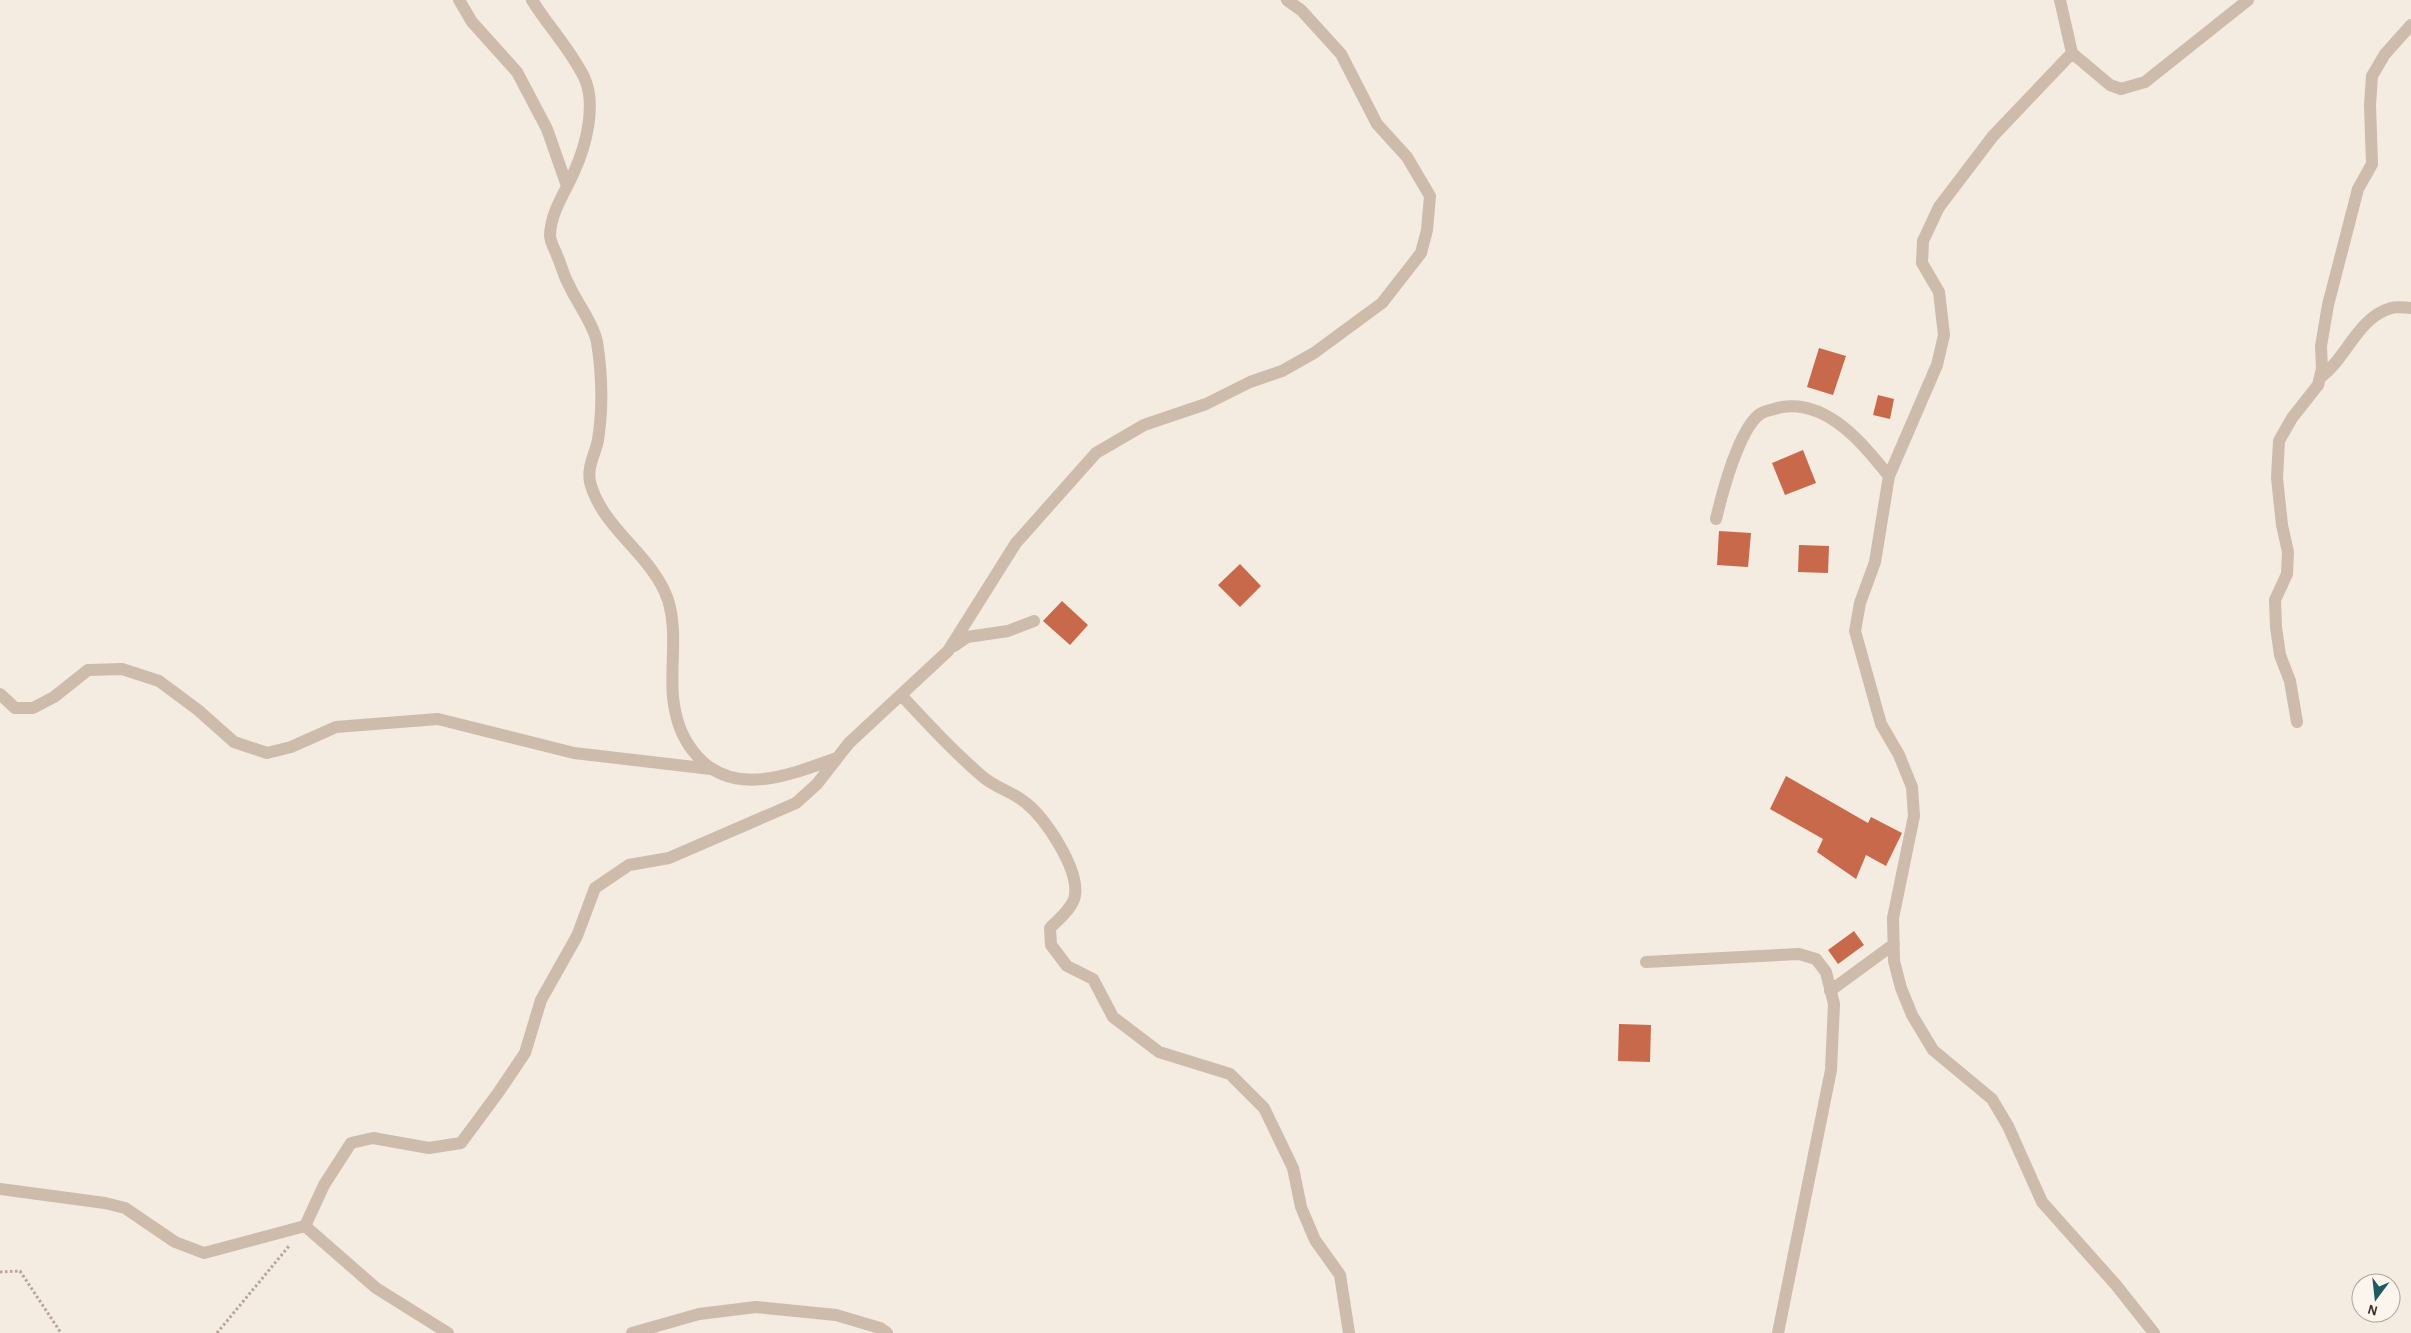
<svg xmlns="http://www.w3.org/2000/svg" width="2411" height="1333" font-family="'Alegreya Sans',sans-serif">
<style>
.building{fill:#c8694b}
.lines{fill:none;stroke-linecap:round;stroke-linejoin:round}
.path{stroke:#b9a596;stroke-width:3;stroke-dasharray:2.5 2.5;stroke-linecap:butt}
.minor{stroke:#cdbbac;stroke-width:12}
</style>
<rect width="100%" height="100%" fill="#f4ebe1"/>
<path class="building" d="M1819 348 1846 356 1833 395 1807 387Z
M1878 395 1894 399 1890 419 1873 415Z
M1803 450 1816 483 1785 495 1772 463Z
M1719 531 1751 533 1748 567 1717 565Z
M1799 545 1829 546 1828 573 1798 572Z
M1240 564 1261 586 1240 607 1218 585Z
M1062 601 1088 625 1070 645 1043 621Z
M1786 776 1868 823 1871 817 1902 833 1886 866 1866 855 1856 879 1817 852 1823 839 1770 809Z
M1854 931 1864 945 1838 964 1828 950Z
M1619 1024 1651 1025 1650 1062 1618 1061Z"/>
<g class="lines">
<path class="path" d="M0 1272 20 1271 61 1333
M217 1333 289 1246"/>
<path class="minor" d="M459 0 472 22 517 72 547 129 567 186
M532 0C548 26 570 49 584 77 597 104 586 146 574 172 565 193 551 211 550 235 550 243 556 251 558 258 562 267 564 277 569 285 577 303 593 323 597 342 602 374 603 408 598 440 595 455 587 466 590 482 602 529 653 555 668 600 678 633 670 664 673 697 675 717 681 736 693 751 730 800 789 775 837 758
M2060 0 2072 53
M2320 378C2347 358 2357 318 2391 308 2397 306 2405 308 2411 308
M1716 519C1722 494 1739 429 1760 414 1766 410 1775 409 1782 407 1828 400 1863 444 1889 476
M954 646 967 637 1008 631 1034 621
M0 694 15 708H33L54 697 88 670 122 669 159 681 198 710 234 742 267 753 291 747 336 727 438 719 574 753 711 769
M902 696C928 724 954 752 983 777 996 788 1013 792 1026 803 1046 819 1079 869 1075 895 1074 907 1058 920 1050 928L1051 945 1067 966 1093 979 1113 1017 1159 1052 1230 1074 1264 1108 1293 1168 1301 1207 1315 1240 1340 1275 1349 1333
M2297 722 2290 681 2280 655 2276 627 2275 600 2287 574 2288 552 2282 525 2277 478 2279 441 2292 418 2318 385 2322 369 2321 346 2328 305 2358 189 2372 164 2370 105 2372 76 2385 54 2411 25
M1646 962 1799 954 1816 959 1826 972 1834 1004 1831 1070 1778 1333
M1830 991 1894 944
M0 1189 105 1203 125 1208 175 1242 204 1253 305 1226
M305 1226 324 1185 351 1143 373 1138 429 1148 461 1143 498 1093 525 1053 541 1000 577 936 595 888 629 865 669 858 796 803 817 784 849 743 948 651 1016 543 1096 453 1144 425 1206 404 1250 382 1282 371 1314 353 1382 303 1421 253 1427 230 1430 196 1407 157 1377 124 1341 54 1301 10 1287 0
M305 1226 376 1288 448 1333
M632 1333 699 1314 756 1307 836 1315 880 1328 887 1333
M2154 1333 2116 1285 2042 1202 2008 1126 1992 1099 1933 1050 1912 1015 1901 988 1894 961 1893 918 1914 816 1912 787 1899 755 1881 724 1855 631 1860 603 1875 562 1889 476 1937 365 1944 335 1939 292 1922 263 1923 241 1939 207 1993 136 2072 53 2110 85 2121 89 2145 82 2248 0"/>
</g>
<g transform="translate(2376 1298) rotate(195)"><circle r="24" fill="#fbf5ee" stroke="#aea6a0"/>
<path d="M0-4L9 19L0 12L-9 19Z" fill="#1f5a5e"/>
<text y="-8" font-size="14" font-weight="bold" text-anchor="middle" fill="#3b302b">N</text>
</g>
</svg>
